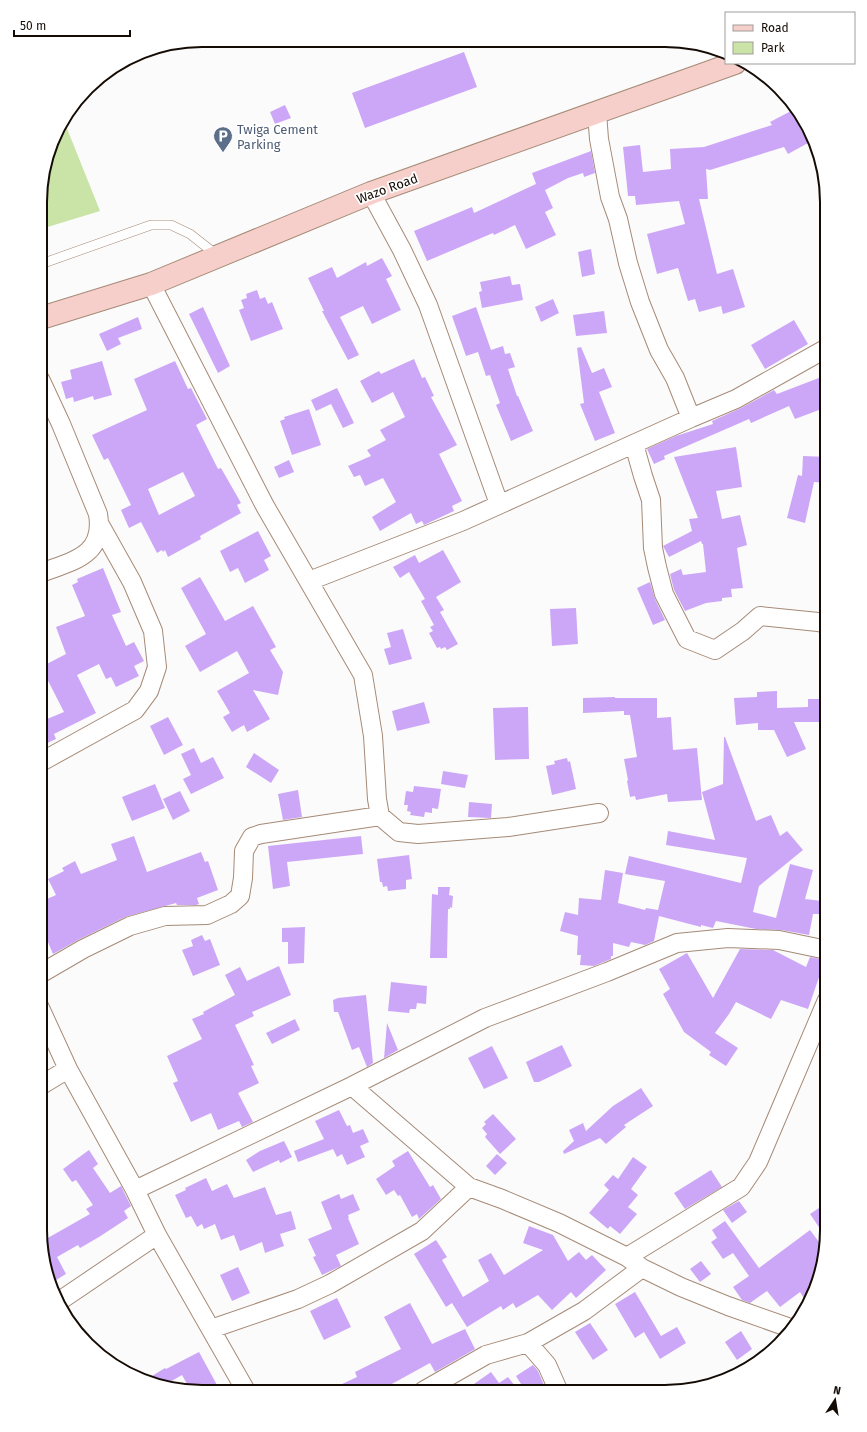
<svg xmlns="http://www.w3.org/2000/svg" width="867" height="1432" font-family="'Fira Sans',sans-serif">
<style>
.green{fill:#cae4a8}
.building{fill:#cda7f7;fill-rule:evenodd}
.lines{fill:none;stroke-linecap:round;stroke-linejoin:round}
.lane-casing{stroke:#a68a77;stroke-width:10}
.street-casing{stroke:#a68a77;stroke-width:20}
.secondary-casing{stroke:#a68a77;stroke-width:24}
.lane{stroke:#fff;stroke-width:9}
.street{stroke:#fff;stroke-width:18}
.secondary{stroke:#f6cfcb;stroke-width:22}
.labels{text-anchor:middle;stroke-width:3.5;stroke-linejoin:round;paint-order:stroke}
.service-label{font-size:13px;fill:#4e5e75;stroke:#fff;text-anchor:start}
.street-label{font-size:13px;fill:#150b05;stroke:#fff}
.rim{fill:none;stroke:#150b05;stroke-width:2}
</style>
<rect width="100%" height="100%" fill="#fbfbfb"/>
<path class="green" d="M64 121 100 211 41 229V181L57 130Z"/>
<path class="building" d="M464 52 477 87 365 128 352 93Z
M285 105 291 118 275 124 270 112Z
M791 111 808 143 788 154 784 147 710 170 706 169 708 199H699L717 274 733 269 745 307 723 314 721 306 699 312 695 299 688 301 678 268 657 274 647 234 685 224 679 201 636 205 635 196H628L623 147 640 145 643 172 671 169 670 149 704 147 772 125 770 122Z
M591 151 595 173 584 177 583 173 568 178 545 190 553 208 545 212 556 235 526 249 515 225 494 235 493 233 427 261 414 231 472 207 474 213 536 184 532 173Z
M591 249 595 274 582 277 578 252Z
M382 258 392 276 386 279 401 310 372 324 363 306 340 317 359 355 348 360 322 311H324L308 278 332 267 337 278 366 262 367 266Z
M510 276 512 285 520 284 523 300 482 308 479 292 482 291 480 282Z
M257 290 260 299 265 297 268 304 272 302 283 329 251 341 239 310 244 308 241 300 247 298 246 294Z
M553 299 559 313 541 322 535 307Z
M203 307 230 366 218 373 189 314Z
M476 307 491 350 503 346 505 354 510 353 515 367 508 369 517 396H518L533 431 511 441 496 405 500 403 490 375 486 376 478 352 466 356 452 316Z
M604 311 607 333 576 336 573 315Z
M138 317 142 329 118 338 121 344 107 351 99 334Z
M794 320 808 344 765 369 751 345Z
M581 347 592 373 604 368 612 387 599 392 615 433 595 441 580 404 584 403 577 348Z
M414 359 422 378 425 377 434 396 431 397 457 445 439 454 462 501 452 506 454 511 424 525 422 521 416 524 411 513 380 531 372 517 396 502 383 478 365 486 360 475 354 477 348 466 371 456 367 450 386 440 380 430 405 417 393 392 372 403 360 381 379 371 381 374Z
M102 361 112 395 94 400 93 396 74 402 73 397 66 399 61 382 72 379 70 370Z
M175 361 188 389 191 388 207 419 196 425 218 469 221 468 241 503 237 505 241 513 200 536 201 539 168 557 165 550 163 552 162 550 157 553 141 522 129 528 121 510 131 505 108 458 104 460 92 435 147 410 134 379ZM183 472 195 496 159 515 148 489Z
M824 376 827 384V407L795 419 789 406 751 423 749 419 664 456 665 459 654 464 647 449 676 436 713 424 712 421 741 408 774 390 777 394Z
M337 388 354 423 343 428 331 404 316 411 311 400Z
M309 409 321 445 292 455 280 421 285 419 284 417Z
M736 447 742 487 716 491 722 519 740 515 747 545 737 548 743 588 731 589 732 597 722 598V601L706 603 685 611 674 590 670 574 681 569 683 575 706 572 703 544H702L701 541 669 557 663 546 692 531 689 519 698 518 674 457Z
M803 456 827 457V483L814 482 805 523 787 518 798 475 802 476Z
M289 460 294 472 279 478 274 467Z
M258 531 271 556 264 560 269 570 245 583 238 568 230 572 220 551Z
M443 550 461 582 436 597 444 610 440 612 458 644 447 650 445 647 441 649 440 647 437 648 429 633 433 631 430 627 434 625 421 601 425 599 409 572 400 578 393 567 415 555 419 563Z
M103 568 121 612 112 615 126 646 134 642 144 661 134 666 139 676 116 687 111 677 106 679 99 664 77 675 96 713 54 734 56 739 41 746V705L47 719 64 712 41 667 66 654 56 627 85 616 72 585 78 582 77 579Z
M200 577 225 621 253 606 276 647 270 650 283 672 278 695 253 690 270 719 247 732 244 725 232 732 223 717 230 713 217 691 249 673 237 651 200 672 185 646 206 634 181 588Z
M650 582 655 599 665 620 653 625 637 588Z
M576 608 578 644 552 646 550 609Z
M403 629 412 659 389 665 384 649 391 647 387 633Z
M777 691V708L808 707V699H827V722H794L806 749 787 757 774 730H758V723L736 725 734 698 757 697V692Z
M615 697V698H657V718L671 717 673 750 697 748 702 800 668 802 667 794 636 800 635 796 630 797 627 781 628 780 624 759 637 757 630 715H624V711L583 713V698Z
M424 702 430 723 397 731 392 711Z
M528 707 529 759 495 760 493 708Z
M168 717 183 745 164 755 150 726Z
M724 737H725L756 821 771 815 780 836 787 831 803 850 759 886 753 912 776 918 790 864 813 870 805 899 822 901 821 914H813L809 935 781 930 756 929 716 921 713 928 701 925V927L659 916 654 941 645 945 631 942 629 947 613 943V956H611V959L594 966 580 965 581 955H577L578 936 560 931 565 912 578 915 579 898 601 900 605 870 623 873 618 903 645 910 646 908 658 910 665 881 625 874 629 856 741 883 747 858 666 845 668 831 715 840 702 792 723 784Z
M194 748 201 763 213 757 224 778 191 794 183 779 191 775 181 754Z
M254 753 279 770 271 783 246 767Z
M567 758 568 762 570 761 576 789 552 795 546 766 555 764 554 761Z
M443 771 468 775 465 788 441 784Z
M155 784 165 808 132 821 122 797Z
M414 786 441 789 438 809 432 808V813L425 812 424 817 410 815 411 812 407 811 408 805H404L406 791 413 792Z
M298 790 302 817 283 820 278 794Z
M180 791 190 811 173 820 163 799Z
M469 802 492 804 491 818 468 817Z
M134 836 147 872 201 852 205 862 208 861 218 890 197 898 199 904 196 905H177L176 903 125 917 78 940 53 954 45 935 40 937V902L56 895 48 879 64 871 62 868 75 861 81 874 117 860 111 844Z
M361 836 363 854 287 862 290 886 273 889 268 846Z
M409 855 412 879 406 880V889L388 891 387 886 383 887 382 882H380L377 859Z
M438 887H450L449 895 453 896 452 908 450 907V909H448L447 958H430L432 894 438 895Z
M305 927 304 963 288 964V942H282V928Z
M202 935 205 941 210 939 220 965 193 976 182 950 193 946 191 940Z
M740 949 773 950 806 967 810 957 825 960 808 1009 781 1000 771 1019 736 1002 729 1014 715 1033 738 1048 726 1066 709 1055 711 1052 684 1032 663 994 670 989 659 969 687 953 713 998Z
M279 966 291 995 252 1012 254 1016 235 1025 254 1065 251 1066 259 1083 238 1093 253 1122 242 1127 239 1121 218 1130 211 1113 191 1122 173 1083 178 1081 167 1056 202 1039 192 1019 204 1014 203 1012 235 995 225 975 240 967 247 981Z
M391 982 427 986 426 1004 417 1003 416 1009H410L409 1013 388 1011Z
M366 995 373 1063 367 1067 359 1047 352 1050 338 1012H334L333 1000 338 998Z
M295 1019 300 1030 272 1044 266 1033Z
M387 1023 398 1050 384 1058Z
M562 1045 572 1066 539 1082H534L526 1062Z
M492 1046 508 1078 484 1089 468 1058Z
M641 1088 653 1106 624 1125 626 1127 606 1144 600 1138 564 1154 563 1151 574 1141 569 1130 583 1123 586 1131 613 1106Z
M339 1110 347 1126 350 1125 353 1133 363 1129 369 1142 360 1146 365 1157 347 1165 342 1154 337 1157 333 1149 298 1162 294 1151 324 1139 315 1121Z
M493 1114 516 1139 500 1154 485 1137 487 1134 482 1128 486 1124 484 1122Z
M284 1141 292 1157 280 1163 279 1160 253 1172 246 1160 260 1151Z
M89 1150 98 1164 93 1168 110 1193 121 1186 131 1206 124 1211 128 1218 99 1237 80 1248 78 1245 57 1257 66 1274 51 1283 41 1234 43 1233 46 1239 90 1214 86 1209 93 1205 76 1180 72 1182 63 1169Z
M408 1151 430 1187 433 1185 441 1199 419 1219 417 1214 412 1217 400 1195 398 1196 394 1190 386 1195 376 1179 395 1166 392 1161Z
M497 1154 507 1163 495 1175 486 1166Z
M633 1157 647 1167 631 1189 638 1195 628 1207 637 1214 620 1234 610 1226 608 1229 589 1213 609 1190 604 1185 613 1175 618 1179Z
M711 1170 722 1187 685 1209 674 1193Z
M206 1178 212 1191 227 1184 234 1198 265 1187 276 1215 291 1211 296 1229 280 1234 284 1246 265 1253 262 1242 240 1251 234 1235 221 1240 215 1224 204 1229 202 1224 197 1227 191 1216 186 1218 175 1195 186 1190 185 1188Z
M339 1194 341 1199 353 1194 360 1210 348 1215 349 1218H348L359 1244 336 1255 341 1266 322 1275 313 1257 316 1256 308 1239 332 1229 321 1202Z
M739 1201 747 1212 732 1223 723 1210Z
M822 1206 827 1214V1239L810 1214Z
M725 1221 759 1268 810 1230 825 1250 818 1283 807 1303 800 1292 780 1307 767 1291 750 1303 742 1300 733 1287 749 1276 733 1253 723 1259 711 1242 717 1238 712 1230Z
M529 1226 553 1235 568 1261 579 1252 586 1260 592 1255 606 1270 576 1298 571 1292 552 1310 538 1295 516 1308 513 1303 503 1310 501 1306 467 1327 452 1303 446 1307 414 1254 436 1240 447 1257 442 1260 463 1297 489 1281 478 1260 491 1253 504 1275 543 1250 523 1243Z
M701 1261 711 1274 700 1282 690 1269Z
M238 1267 250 1293 232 1301 220 1275Z
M635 1292 661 1336 677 1327 686 1343 660 1359 644 1332 635 1338 615 1304Z
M337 1298 351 1327 324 1340 310 1311Z
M410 1303 432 1344 465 1329 475 1349 435 1372 430 1363 379 1391H327L357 1377 355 1372 401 1349 384 1317Z
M590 1323 608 1350 593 1360 575 1332Z
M741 1331 752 1349 737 1360 725 1342Z
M199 1352 217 1385 207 1391H191L182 1375 163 1386 144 1381 165 1368 166 1369Z
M533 1365 538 1371 547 1392H526L516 1376Z
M491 1372 499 1383 508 1377 515 1386 507 1392 464 1391Z"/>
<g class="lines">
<defs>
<path id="lane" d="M41 264 151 225H171L190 234 218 256"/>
<path id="street" d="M597 113 599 139 610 197 618 219 628 263 640 302 659 350 675 378 691 418
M371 193 402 250 428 305 499 504
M151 284 265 506 363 675 373 736 377 799 380 816 399 832 418 834 508 827 599 813
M634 444 643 476 651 500 653 548 657 567 664 594 687 639 715 650 743 631 760 616 818 622 827 624
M41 573C72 561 105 556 98 514L61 424 41 381
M309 581 463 521 691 418 736 399 827 348
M41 762 135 710 149 691 157 667 153 631 132 582 100 525
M40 974 83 949 130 926 165 916 207 915 231 904 240 896 243 878 244 851 252 837 261 834 380 816
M40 1008 68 1069 135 1190 157 1235 246 1391
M40 1086 68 1069
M352 1086 469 1187 502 1199 559 1223 627 1257 642 1268 681 1287 728 1306 793 1329
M135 1190 352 1086 485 1018 607 972 677 943 728 938 779 940 827 950
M627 1257 741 1187 758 1162 827 1000
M58 1302 157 1235
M211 1329 298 1299 330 1284 422 1231 469 1187
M528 1343 547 1365 559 1392
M423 1391 486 1355 528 1343 584 1311 642 1268"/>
<path id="secondary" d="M41 318 151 284 371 193 735 63"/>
</defs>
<use href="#lane" class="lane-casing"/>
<use href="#street" class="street-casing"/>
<use href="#secondary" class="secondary-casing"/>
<use href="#lane" class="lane"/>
<use href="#street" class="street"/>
<use href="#secondary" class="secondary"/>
</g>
<defs>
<symbol id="parking-pin" viewBox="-11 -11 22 30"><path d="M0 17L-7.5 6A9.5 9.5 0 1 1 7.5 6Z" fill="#5c6f8a" stroke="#fff"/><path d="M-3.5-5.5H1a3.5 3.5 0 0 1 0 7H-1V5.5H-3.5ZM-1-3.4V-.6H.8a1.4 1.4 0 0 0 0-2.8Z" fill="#fff"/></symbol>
</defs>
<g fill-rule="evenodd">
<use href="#parking-pin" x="212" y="125" width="22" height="30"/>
</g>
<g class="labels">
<g class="service-label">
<text x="237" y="134">Twiga Cement<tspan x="237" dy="15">Parking</tspan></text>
</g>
<g class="street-label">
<text transform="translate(387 188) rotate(-20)" y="5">Wazo Road</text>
</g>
</g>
<path d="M0 0H867V1432H0ZM202 47H665A155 155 0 0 1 820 202V1230A155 155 0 0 1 665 1385H202A155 155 0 0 1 47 1230V202A155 155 0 0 1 202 47Z" fill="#fff" fill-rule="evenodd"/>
<path class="rim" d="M202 47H665A155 155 0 0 1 820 202V1230A155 155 0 0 1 665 1385H202A155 155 0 0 1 47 1230V202A155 155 0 0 1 202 47Z"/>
<rect x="725" y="12" width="130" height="52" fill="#ffffff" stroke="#a19d9b"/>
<rect x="733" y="25" width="20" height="6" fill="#f6cfcb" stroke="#a19d9b"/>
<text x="761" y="32" font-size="12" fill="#150b05">Road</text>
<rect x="733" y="42" width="20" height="12" fill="#cae4a8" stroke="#a19d9b"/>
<text x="761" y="52" font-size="12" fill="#150b05">Park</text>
<g transform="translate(835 1400) rotate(12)" stroke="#ffffff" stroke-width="3" paint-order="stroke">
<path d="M0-3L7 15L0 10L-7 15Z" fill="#150b05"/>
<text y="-6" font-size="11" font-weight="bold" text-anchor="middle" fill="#150b05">N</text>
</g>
<path d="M14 30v6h116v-6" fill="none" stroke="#150b05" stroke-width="2"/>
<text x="20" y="30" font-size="12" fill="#150b05" stroke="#ffffff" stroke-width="3" paint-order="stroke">50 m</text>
</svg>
